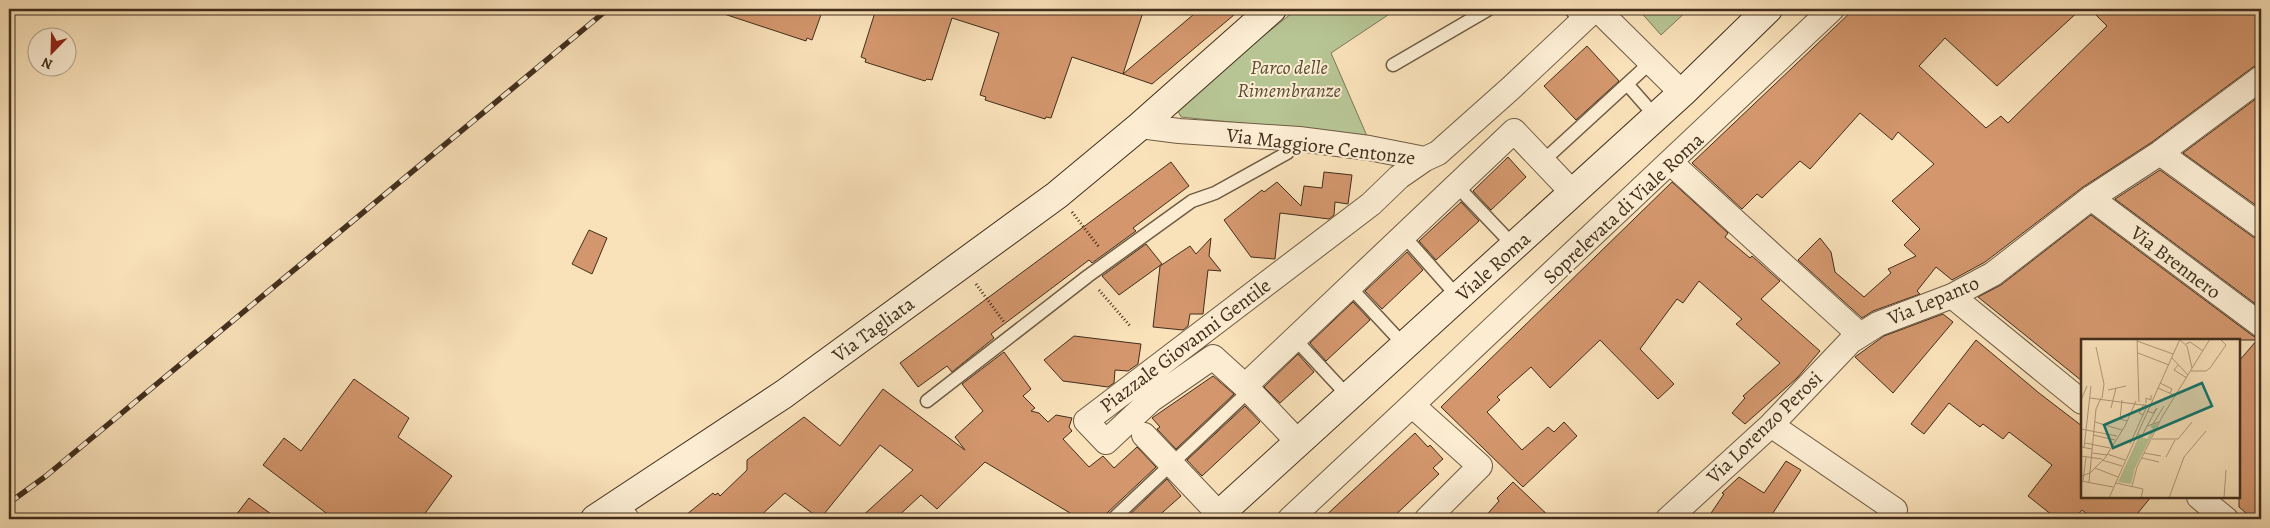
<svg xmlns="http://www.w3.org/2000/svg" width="2270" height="528" font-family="Alegreya,serif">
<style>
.green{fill:#b7c494;stroke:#7c7958}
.building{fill:#d3966d;stroke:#412e1c}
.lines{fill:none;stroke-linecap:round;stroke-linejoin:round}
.lane-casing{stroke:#6f5b43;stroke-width:15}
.street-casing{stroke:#6f5b43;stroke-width:26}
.secondary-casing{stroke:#412e1c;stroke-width:30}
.path{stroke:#412e1c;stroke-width:3;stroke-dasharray:1 2.5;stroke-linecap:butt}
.lane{stroke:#fbecd2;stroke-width:12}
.street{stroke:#fbecd2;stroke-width:24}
.secondary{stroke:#fbecd2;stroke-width:28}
.rail-casing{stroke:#412e1c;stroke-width:5.5}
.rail{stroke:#fbecd2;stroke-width:4;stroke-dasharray:11;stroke-linecap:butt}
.labels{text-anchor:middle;stroke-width:4;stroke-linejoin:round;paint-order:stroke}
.park-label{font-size:20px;font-style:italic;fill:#594c34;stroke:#fbecd2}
.street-label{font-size:20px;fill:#412e1c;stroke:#fbecd2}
.inset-road{fill:none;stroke:#af997a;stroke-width:1}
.view{fill:#0f766e;fill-opacity:0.15;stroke:#0f766e;stroke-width:2.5}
.inset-edge{fill:none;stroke:#412e1c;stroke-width:2.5}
</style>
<rect width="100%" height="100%" fill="#f9e1b9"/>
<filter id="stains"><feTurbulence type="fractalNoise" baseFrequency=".004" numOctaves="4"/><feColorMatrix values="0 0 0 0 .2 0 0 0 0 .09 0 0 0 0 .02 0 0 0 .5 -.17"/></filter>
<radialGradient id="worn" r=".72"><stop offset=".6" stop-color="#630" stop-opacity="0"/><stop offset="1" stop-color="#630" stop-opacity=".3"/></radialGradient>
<path class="green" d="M1297 9H1397L1331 53 1367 136 1181 117 1178 111 1181 102Z
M1638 9H1689L1661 35Z"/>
<path class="building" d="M719 9H823L812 40 807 38 806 41 718 12Z
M876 9H1144L1123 74 1072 57 1051 118 1046 117 1045 119 985 100 986 97 980 95 999 33 952 18 932 80 927 79 925 81 865 62 866 59 861 57Z
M1200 9H1241L1152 84 1123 74Z
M1854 9H2081L1997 86 1945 38 1919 66 1986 128 2001 116 2008 123 2107 26 2090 9H2261V65L2253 67 2152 142 2083 187 1985 262 1952 280 1936 267 1917 291 1920 294 1873 311 1862 318 1798 260 1820 238 1831 252 1835 272 1864 297 1891 273 1888 269 1916 256 1904 245 1920 229 1892 201 1934 164 1898 132 1892 140 1860 113 1810 169 1800 161 1762 198 1757 194 1742 209 1692 163Z
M1587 46 1619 81 1576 120 1544 86Z
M2261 95V209L2183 153Z
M1508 157 1526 177 1491 210 1473 191Z
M1171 162 1189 186 1133 228 1136 231 1092 263 1089 260 991 334 994 338 952 372 947 366 918 387 900 363Z
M2160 170 2253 237 2261 239V308L2115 199Z
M1324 172 1352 175 1348 204 1335 202 1334 215 1329 219 1280 213 1275 259 1251 257 1224 220 1262 190 1264 192 1277 182 1301 206 1304 186 1322 188Z
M1672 182 1728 233 1725 237 1750 258 1752 256 1780 281 1761 299 1820 351 1797 378 1745 424 1732 413 1745 398 1743 396 1780 363 1736 324 1742 319 1699 281 1683 303 1677 299 1640 349 1674 384 1658 399 1600 340 1550 388 1531 367 1497 397 1500 400 1487 412 1522 450 1548 427 1554 432 1564 422 1577 436 1523 487 1441 407Z
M1461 202 1479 221 1436 260 1419 241Z
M2091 215 2253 336 2261 338V519H2253L2239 507V361L2257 340H2082V381L1978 297 2001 285Z
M589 230 607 238 592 274 572 264Z
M1211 238 1209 256 1221 271 1208 270 1203 314H1190L1188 326 1183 330 1153 327 1160 266 1190 246 1196 254Z
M1146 244 1162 264 1119 295 1102 276Z
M1407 252 1423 270 1382 309 1365 291Z
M1353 302 1370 320 1326 361 1310 343Z
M1943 314 1953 322 1893 393 1855 357 1884 336Z
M1074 336 1141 344 1138 364 1128 371 1115 370 1114 383 1108 387 1063 381 1044 360Z
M1976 340 2039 393 2082 426V497H2151L2133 519H2093L2082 510 2074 519H2057L2028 496 2052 465 2009 432 2003 439 1983 424 1980 427 1949 403 1924 434 1911 424Z
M1004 352 1031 389 1023 396 1035 408 1031 411 1039 413 1048 422 1056 415 1072 418 1069 427 1072 431 1063 439 1089 467 1103 456 1114 468 1137 447 1156 467 1107 513 1105 519H1080L985 462 937 509 921 495 895 519H859L913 470 880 445 820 519 785 493 757 519H681L713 493 715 495 718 493 720 496 747 470V460L804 417 840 446 883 389 965 450 955 437 983 411 962 384Z
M1298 354 1314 372 1280 403 1264 387Z
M1213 376 1234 394 1176 449 1157 429 1160 427 1152 418Z
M354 379 409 418 398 437 452 476 421 519H334L263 465 284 438 301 451Z
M1245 406 1260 422 1202 476 1187 460Z
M1415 433 1428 447 1430 445 1443 459 1433 468 1439 474 1391 519H1322Z
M1786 461 1801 470 1769 519H1707L1724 494 1722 493 1739 477 1764 493Z
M1167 479 1181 496 1155 519H1125Z
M1513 482 1552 519H1483L1499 501 1497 498Z
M249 498 278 519H233Z"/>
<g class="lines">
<defs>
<path id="lane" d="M1570 9 1582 21
M1393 65 1489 9
M1627 84 1651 62
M1543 161 1627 84 1656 117
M1457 186 1514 246
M1404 236 1458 297
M1350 287 1405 346
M1295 339 1349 397
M927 401 1088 276 1192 201 1215 193 1287 153 1299 139
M1113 519 1250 390"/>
<path id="street" d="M1597 9 1682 93
M1140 126 1179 131 1299 139 1369 148 1425 159 1438 153 1511 88 1595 9
M2160 153 2261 226
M1671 163 1860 335
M2091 198 2261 325
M1952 296 2082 402
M1245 386 1514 131 1573 193
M1412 405 1832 9
M1771 425 1895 510 1890 519
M1144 435 1219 514
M1299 443 1245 386 1213 357 1151 400 1106 442 1086 421 1371 204 1399 177 1425 159
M2199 497 2226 519
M614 505 627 519
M1290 519 1412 405 1480 466 1427 519
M1668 519 1771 425 1851 341 1878 324 1952 296 1993 274 2091 198 2160 153 2261 78"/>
<path id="secondary" d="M595 519 784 394 1057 195 1140 126 1272 9
M1214 519 1682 93 1768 9"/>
</defs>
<use href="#lane" class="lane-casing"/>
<use href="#street" class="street-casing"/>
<use href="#secondary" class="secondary-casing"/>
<path class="path" d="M1072 212 1099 247
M976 284 1004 322
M1099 290 1131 327"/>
<use href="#lane" class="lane"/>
<use href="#street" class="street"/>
<use href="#secondary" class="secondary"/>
<defs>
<path id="rail" d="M9 503 46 476 608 9"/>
</defs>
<use href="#rail" class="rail-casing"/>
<use href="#rail" class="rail"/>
</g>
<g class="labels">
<g class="park-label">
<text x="1289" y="74">Parco delle<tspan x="1289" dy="23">Rimembranze</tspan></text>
</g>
<g class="street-label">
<text transform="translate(1321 146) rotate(7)" y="7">Via Maggiore Centonze</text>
<text transform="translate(1623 208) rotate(-43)" y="7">Soprelevata di Viale Roma</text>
<text transform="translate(2176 262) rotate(37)" y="7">Via Brennero</text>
<text transform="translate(1493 266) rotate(-42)" y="7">Viale Roma</text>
<text transform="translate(1933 300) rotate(-23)" y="7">Via Lepanto</text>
<text transform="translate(873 329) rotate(-36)" y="7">Via Tagliata</text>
<text transform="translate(1185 345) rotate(-37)" y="7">Piazzale Giovanni Gentile</text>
<text transform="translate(1764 427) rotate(-44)" y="7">Via Lorenzo Perosi</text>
</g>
</g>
<g transform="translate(2081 339)">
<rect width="159" height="159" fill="#f9e1b9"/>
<path d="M77 84 54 129 50 145 37 143 58 97 66 100 72 90 69 87Z" fill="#b7c494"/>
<path class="inset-road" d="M56 0 58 63M99 1 106 7 111 29M56 2 92 15M105 5 109 3 122 12M15 8 23 45 21 59M57 14 88 26M91 19 107 36M97 26 93 31 106 39M110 32H125L129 29 145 6 139 0M79 44 91 50 89 54M77 49 95 57M27 51 45 47M9 59 69 67M0 61 6 47M41 61 39 80 46 82M65 64V59L70 61V56M63 65 58 74 62 76 66 67 64 65M30 69 35 49M14 83 41 91M72 85 83 67M66 87 76 69 72 74 66 72M0 90 36 97M57 95 61 97 66 87 78 83M12 96 34 101M71 100H97L111 83M4 104 29 109M49 105 62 76M3 109 10 47M11 114 26 116M63 114 80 117M0 115V108L11 110M26 115 44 121M0 117 21 120M85 118 94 101M61 119 78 123M21 121 41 127M14 129 37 138M0 137 9 134 24 119 44 87 55 62M0 142 32 148M2 142 5 118M8 143 15 70 20 59M35 144 62 150 60 159M51 147 56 128 81 78 129 0M28 159 99 0M88 159 103 118 125 92M143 159 145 131"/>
<path class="view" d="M121 44 131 67 32 109 23 86Z"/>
<rect width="159" height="159" class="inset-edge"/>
</g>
<rect width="2270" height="528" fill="none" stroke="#f9e1b9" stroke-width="30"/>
<rect x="10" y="10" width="2250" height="508" fill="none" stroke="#412e1c" stroke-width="2.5"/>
<rect x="15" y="15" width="2240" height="498" fill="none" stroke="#412e1c"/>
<g transform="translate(52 52) rotate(203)"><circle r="24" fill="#fbecd2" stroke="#b1a089"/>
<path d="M0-4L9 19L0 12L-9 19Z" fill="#8f2418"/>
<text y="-8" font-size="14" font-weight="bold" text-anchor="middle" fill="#412e1c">N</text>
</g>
<rect width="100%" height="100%" filter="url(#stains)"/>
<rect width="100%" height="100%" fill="url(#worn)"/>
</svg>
